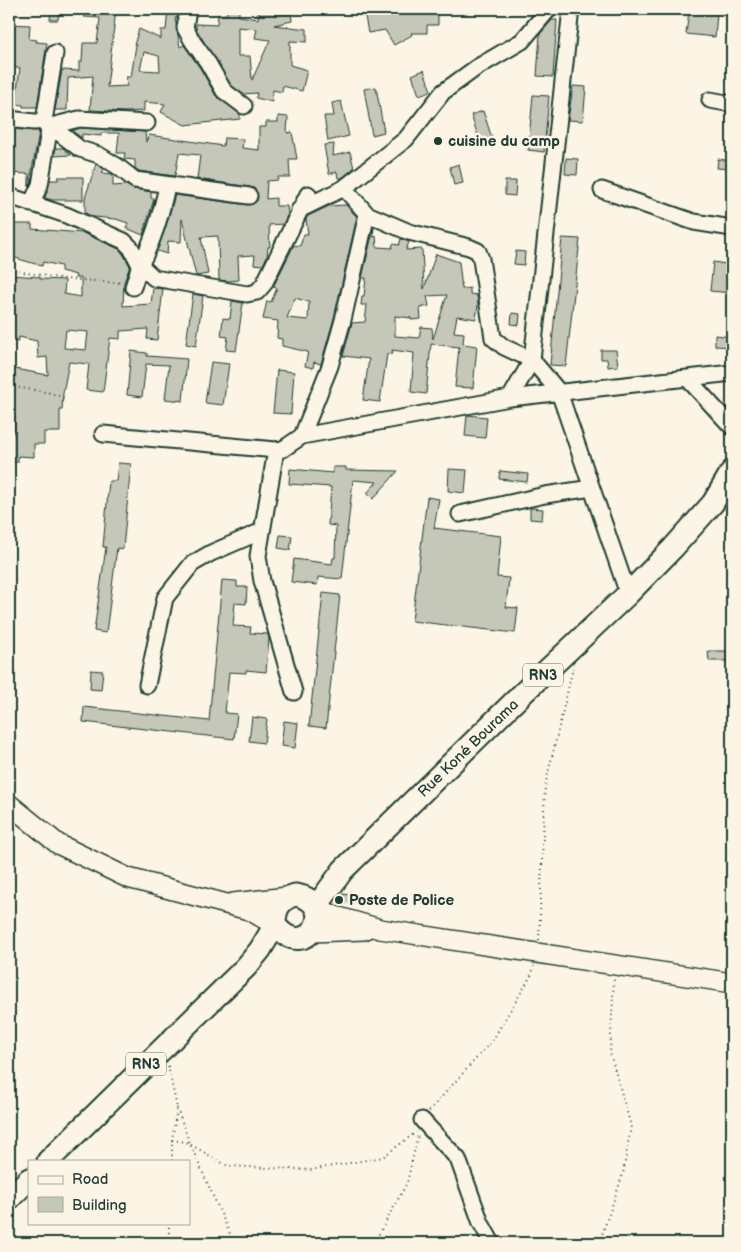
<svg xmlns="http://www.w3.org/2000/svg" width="741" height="1252" font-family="'Balsamiq Sans',sans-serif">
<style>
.building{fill:#c5c7b9;stroke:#1f3d34;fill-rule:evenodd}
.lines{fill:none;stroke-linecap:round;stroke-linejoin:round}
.minor-casing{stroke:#1f3d34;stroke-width:19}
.major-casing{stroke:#1f3d34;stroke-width:22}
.highway-casing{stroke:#1f3d34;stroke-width:25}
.path{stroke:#1f3d34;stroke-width:2;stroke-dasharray:1 4;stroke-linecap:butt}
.minor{stroke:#fcf5e5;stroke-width:15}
.major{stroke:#fcf5e5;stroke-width:19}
.highway{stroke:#fcf5e5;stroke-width:21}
.poi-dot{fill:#1f3d34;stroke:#fcf5e5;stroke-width:2}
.labels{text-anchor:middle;stroke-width:5;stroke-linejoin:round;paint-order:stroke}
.shield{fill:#fcf5e5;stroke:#617469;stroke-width:1}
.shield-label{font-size:14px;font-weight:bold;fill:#1f3d34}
.poi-label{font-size:15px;font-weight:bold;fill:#1f3d34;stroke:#fcf5e5;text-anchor:start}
.street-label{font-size:15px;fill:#1f3d34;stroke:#fcf5e5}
</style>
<rect width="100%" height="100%" fill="#fcf5e5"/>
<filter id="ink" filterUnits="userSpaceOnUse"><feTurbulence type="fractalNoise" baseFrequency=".02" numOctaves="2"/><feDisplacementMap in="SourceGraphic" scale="10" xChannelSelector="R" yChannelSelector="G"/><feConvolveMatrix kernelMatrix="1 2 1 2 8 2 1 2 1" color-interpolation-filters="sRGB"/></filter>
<g filter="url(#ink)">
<path class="building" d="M51 9H59L58 20H50Z
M85 9H116L107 87 127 86 126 77H131L136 45H134L139 29 161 39V30H166L168 9H179L177 18H175L180 47 184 45 200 68 216 96 240 114V119L185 125 161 112 165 104 144 102V111L125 112 90 110 93 76 68 78 67 110H55L62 70 79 71V62H82L83 43H97L100 18 84 17ZM144 52 159 56 160 71 140 70Z
M227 9H239V16L258 19 259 9H285V14L291 13 292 21 274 25 307 29V42L290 41V65L307 70 302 91 283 86 282 92 273 90 272 102 256 98 257 93 243 94 231 85 196 29V24L217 25 218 15 227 14ZM238 27 257 29 255 38 270 40 252 80 250 56H238Z
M376 9H438V25H427V33H411L412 35 394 45 385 30 368 33 364 11Z
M689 11 717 13 715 37 686 34Z
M552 20H557L553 77 537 76 540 34Z
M9 24 30 25 29 39 37 40 36 42 47 43 37 107H23V105L15 104 20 68H9Z
M424 70 431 91 419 95 412 75Z
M573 86 586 87 583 121 568 120Z
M376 87 384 132 372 135 364 89Z
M533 95 549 96 544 152 528 150Z
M341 101 349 136 328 141 324 116H334L332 103Z
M483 111 493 141 481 145 471 115Z
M278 116 288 117 287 133 292 132 297 159H289L290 177H278V180L267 181 266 199 276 198V206H287L288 214 283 224 269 225 270 247H268L267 256 263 265 254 264 255 255 238 256 239 280 229 281 219 280 218 236 201 237 208 274 196 276 182 219 181 242 168 241 167 254 157 251 165 229 175 195 248 205 257 201 258 197 255 189 250 187 197 179 200 155 179 153 175 176 139 171 135 168V160L124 159 125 153H117L119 133H101V136L82 134V138L72 131 80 128 145 132 146 142 149 135 223 146 224 138 243 139 242 148 259 150V127H266V122H278Z
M10 129 38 131 39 132 29 186V174L9 173Z
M334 144 333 156 350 152 354 168 342 178H338L337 172 329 174 324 145Z
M56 148H63L71 155 54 156Z
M566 158 578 159 577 175 565 174Z
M718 159 732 161V169L717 168Z
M96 164 104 169 102 173 113 174V186L126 185 134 189 151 192V198L154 199 143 235 126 228 128 223 116 219 94 217 85 213V198Z
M459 164 463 183 454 185 450 167Z
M58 177H83V200H52L45 198 50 180H58Z
M505 181H516L515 196 505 195Z
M346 205 357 217 334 318 321 364 314 362 313 368 305 366 308 352 282 346V339L277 338 278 321 263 319 267 301 271 302 277 288 273 287 294 245 300 246 304 234H308L306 219 308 216 329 206ZM295 298 309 302 308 320 287 318Z
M9 224H32V229L83 233 119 249 123 254 130 266 124 282 123 306 151 304 153 288 163 289 157 340 147 339 148 329 120 331V339L110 338 103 392 86 390 89 364 69 362 63 393 62 410H60V432H44V444H34V457L18 456V462H10L9 434H13L15 416H13L12 404H9V368L48 375 47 357 38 358 37 341 19 337 18 342 9 340V275L40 277V279L65 280 64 294 81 297V278H75L76 275 61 271V266L43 262 42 266 9 256 14 237H9ZM66 330 88 332 86 350 64 348Z
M374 227 373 237 376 236 377 247 392 248 393 244 399 245 401 239 409 242 406 250 422 249 424 289 436 254 459 262 462 289 470 288V294L477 295 478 305 476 319 457 316 454 332 464 333 463 344 477 346 473 388 455 387 459 347 431 344 426 394 411 392 414 353 392 350 393 354H387L380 402 363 400 369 359 343 356 352 323 365 322 367 305H361L362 296H364L366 278H362ZM447 295 433 339 432 328 421 327 419 338 395 336V316L411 318V320L421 319 420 308 429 306 427 296Z
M562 238 580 239 566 366 550 365Z
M516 251 525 252 524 265 514 264Z
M713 262 732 265V293L710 291Z
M193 294 203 296 196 346 186 344Z
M232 301 243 303 236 351 226 350 228 337 221 336 223 318 230 319Z
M512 313 520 314 519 325 511 324Z
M715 335 732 337V347L715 346Z
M601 350H616L618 366 608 367 607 359H601Z
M131 351 147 353V356L187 359 183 401 165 399 169 365 146 364 142 397 127 395Z
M211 362 229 364 223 405 205 403Z
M277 370 294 372 291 414 273 413Z
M467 415 487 417 485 438 465 436Z
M118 463 131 464 123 549 117 548 106 633 94 631 106 547H103L109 481H116Z
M333 467H346V470L398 471 373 499 367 493 377 482 353 480 342 579 318 577 317 585 291 582 294 559 332 564 333 558H335L336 526 328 525 331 487 289 484 290 469 333 473Z
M449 469 467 470 465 493 448 491Z
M500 471 528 474 527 482 499 479Z
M427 497 439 499 434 528 501 536 497 577 509 578 506 607 518 608 515 633 412 621Z
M530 508 543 509 542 520 530 519Z
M280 535 292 536 290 550 278 548Z
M222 580 237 581V587H247L246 604 235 603 233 626 251 627 250 633 268 634 269 639 266 672 246 670V673L229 672 225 713 237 714 234 739 83 722 84 707 209 721Z
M323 593 340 595 326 728 309 726Z
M708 651H729V661H709Z
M91 670 103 671 101 690 90 689Z
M252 717 267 719 264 743 249 741Z
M284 721 298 723 295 748 281 746Z
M343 894 367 898V901L343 903Z"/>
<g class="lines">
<defs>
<path id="minor" d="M188 9 185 28 193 42 208 63 224 91 244 106
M571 9 532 360 559 392 628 594
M710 100 732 104
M9 119 34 122 44 121 80 149 99 155 117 166 135 180 249 196
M51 126 79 119 147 123
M344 188 367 214 409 232 469 247 478 251 481 259 493 338 504 347 532 360 510 398
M602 190 694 222 732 228
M9 196 66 215 124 241 131 248 140 265
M31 204 40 185 49 131 44 121 55 53
M299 210 344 188 406 139 443 92 476 68 522 41 549 9
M140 265C154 240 161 214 167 186
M133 287 140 265 154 278 247 294 257 292 264 284 308 194
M687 378 732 427
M103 434 276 450 283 449 302 436 510 398 732 373
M302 436 330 366 343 320 367 214
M276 450 258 556 262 581 294 692
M460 514 545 495 592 488
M147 685 165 598 192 564 211 553 262 531
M422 1120 458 1159 481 1223 492 1243"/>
<path id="major" d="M9 804 58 844 128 878 249 910 275 925
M233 903 288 897
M316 907 335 916 380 929 732 983
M312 932 364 930"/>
<path id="highway" d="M295 895C341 901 308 966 275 925 275 909 280 899 295 895Z
M316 907 343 870 521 695 628 594 673 548 713 503 732 471
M48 1161 246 967 260 950 275 925
M9 1199 29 1179"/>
</defs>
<use href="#minor" class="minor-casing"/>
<use href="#major" class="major-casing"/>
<use href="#highway" class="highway-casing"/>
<path class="path" d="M9 270 66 279 121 283
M9 386 51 393 64 398
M539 940 545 786 573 668
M168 1066 177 1108 172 1140V1161
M177 1108 190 1144 234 1243
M429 1111 492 1041 532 974 534 966
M172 1140 186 1142 228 1166 310 1170 383 1157 416 1132
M169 1243V1223
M374 1243 407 1183 418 1135
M599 1243 623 1174 631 1126 610 1053 614 978"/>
<use href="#minor" class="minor"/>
<use href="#major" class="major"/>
<use href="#highway" class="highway"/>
</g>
</g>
<g class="poi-dot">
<circle cx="438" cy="141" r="5"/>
<circle cx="339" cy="900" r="5"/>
</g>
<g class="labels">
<g class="shield">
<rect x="523" y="663.5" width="40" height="23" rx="4"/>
<rect x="126" y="1052.5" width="40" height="23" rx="4"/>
</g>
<g class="shield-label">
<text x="543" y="680">RN3</text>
<text x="146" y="1069">RN3</text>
</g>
<g class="poi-label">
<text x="448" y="146">cuisine du camp</text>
<text x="349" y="905">Poste de Police</text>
</g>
<g class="street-label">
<text transform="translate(468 748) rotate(-44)" y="5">Rue Koné Bourama</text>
</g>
</g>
<rect width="741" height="1252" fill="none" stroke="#fcf5e5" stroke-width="30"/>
<rect x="15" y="15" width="711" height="1222" fill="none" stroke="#1f3d34" stroke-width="2" filter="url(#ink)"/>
<rect x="28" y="1160" width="162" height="65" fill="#fcf5e5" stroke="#a4ab9e"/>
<rect x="38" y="1176" width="25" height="8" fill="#fcf5e5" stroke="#a4ab9e"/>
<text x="72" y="1184" font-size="15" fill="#1f3d34">Road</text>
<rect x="38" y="1197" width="25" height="15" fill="#c5c7b9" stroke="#a4ab9e"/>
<text x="72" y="1210" font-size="15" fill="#1f3d34">Building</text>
</svg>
